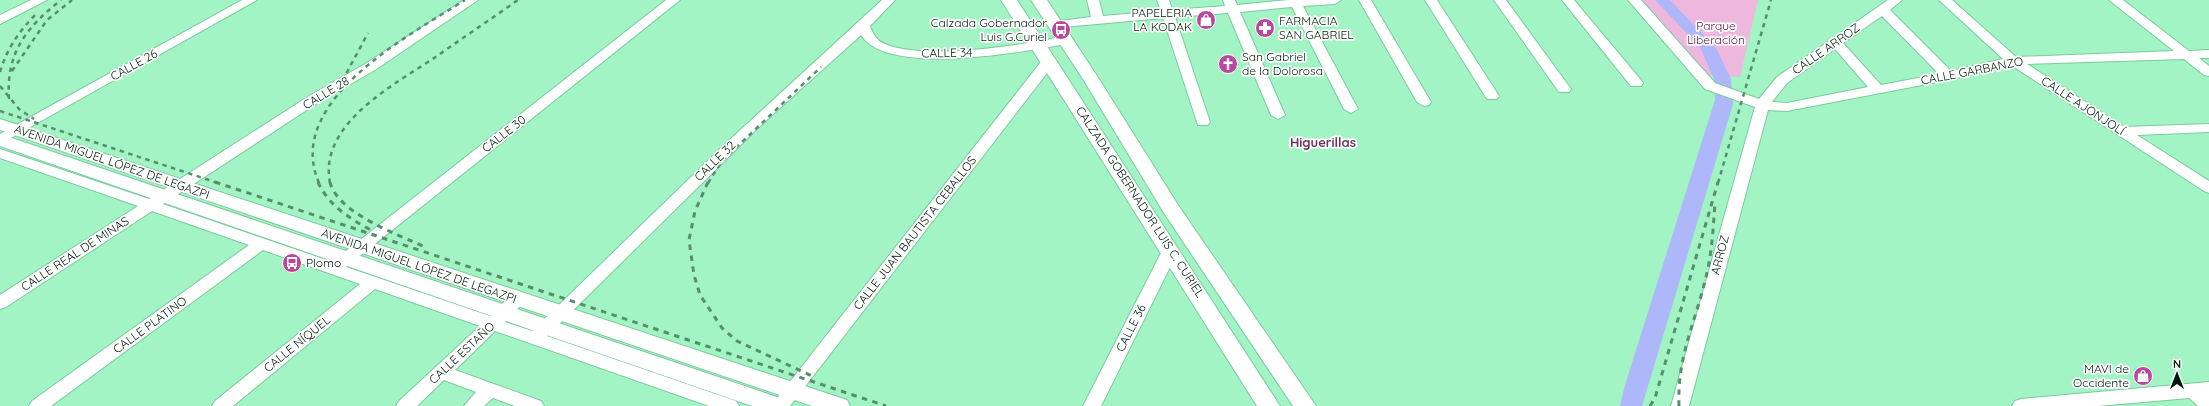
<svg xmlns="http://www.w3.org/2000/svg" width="2209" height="406" font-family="Quicksand,sans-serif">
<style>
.green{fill:#eeb7de}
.water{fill:#adb7fa}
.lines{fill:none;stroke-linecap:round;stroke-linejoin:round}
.minor-casing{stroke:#7acb9d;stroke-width:2}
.major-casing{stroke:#7acb9d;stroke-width:2}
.minor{fill:#fff;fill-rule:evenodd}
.major{fill:#fff;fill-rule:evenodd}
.rail-far1{stroke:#568f6e;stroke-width:2.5;stroke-dasharray:4.5 4.5;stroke-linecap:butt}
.rail{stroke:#568f6e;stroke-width:3;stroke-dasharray:5.5 5.5;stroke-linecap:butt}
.labels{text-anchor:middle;stroke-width:3.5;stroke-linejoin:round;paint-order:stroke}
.poi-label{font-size:12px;fill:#001c0c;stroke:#fff;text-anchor:end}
.park-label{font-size:12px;fill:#571249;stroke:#fff}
.street-label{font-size:12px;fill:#001c0c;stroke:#fff}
.neighbourhood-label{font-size:13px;font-weight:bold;fill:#6d345f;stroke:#fff}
</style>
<rect width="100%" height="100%" fill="#a2f4c4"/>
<path class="green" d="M1641 0H1758L1740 77 1708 75Z"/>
<path class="water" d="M1655 0H1670L1716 48 1731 79 1733 104 1642 406H1620L1625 385 1715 100 1714 79 1700 47Z"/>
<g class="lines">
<defs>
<path id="minor" d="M31 0H47L0 24V15Z
M242 0H257L0 144V134Z
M464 0H478L375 70 319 102 163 204 332 262 666 0H680L346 267 490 316C499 308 511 291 525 295L527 299 505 322 532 331 723 146 882 0H895L870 26C873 34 876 40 885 44 925 61 1022 45 1066 36L1072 40 1066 44C1023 52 887 77 861 35L760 126 547 336 736 401 739 406H709L495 331 455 370 541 401 544 406H515L493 398 484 406H464L476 392 444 380 417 406H396L399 401 480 326 375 289 233 406H212L215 401 360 284 263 250 51 406H29L32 401 249 245 152 211 6 307 0 309V295L138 206 0 158V149L149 199 309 96 365 64Z
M1087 0H1099L1103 16 1161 11 1157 0H1169L1172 10 1225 6 1223 0H1235L1237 5 1288 0H1341L1335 4 1303 6 1358 109 1351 113 1344 109 1292 7 1240 12 1285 115 1278 119 1271 115 1228 13 1175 17 1210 122 1208 125H1198L1163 18 1052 28 1050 25 1052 22 1091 17Z
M1359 0H1371L1431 102 1429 105 1424 106 1417 102Z
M1425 0H1437L1499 96 1497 99H1487Z
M1494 0H1506L1571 89 1569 92H1559Z
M1562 0H1574L1641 80 1643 83 1641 86H1631Z
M1628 0H1641L1715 83 1759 99 1777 77 1888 0H1902L1890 10 1951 71 2003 59 1939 0H1952L2016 57 2174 51 2109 0H2123L2189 51 2209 50V58H2199L2209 66V76L2204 75 2184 59 2027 64 2124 127 2209 124V132L2137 135 2209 181V193L2204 191 2011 65 1948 80 1787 111 1768 110 1689 406H1671L1755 107 1705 89ZM1882 16 1939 74 1881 85 1843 43ZM1835 49 1868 87 1787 103 1772 102 1787 83Z
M1049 57 1054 58 1055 61 1054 64 790 406H771L1044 58Z
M1170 246 1176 247 1178 251 1101 406H1083L1162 251 1164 247Z
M2209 382V406H2198L2189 398 2098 406H2012L2015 401 2021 399Z"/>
<path id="major" d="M1001 0H1017L1280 406H1257Z
M1031 0H1047L1099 79 1178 205 1316 406H1293L1164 213 1083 79Z
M0 119 847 400 850 406H812L0 130Z
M0 134 786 400 789 406H752L0 146Z"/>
</defs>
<use href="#minor" class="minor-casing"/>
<use href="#major" class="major-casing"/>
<use href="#minor" class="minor"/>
<use href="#major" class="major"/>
<path class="rail-far1" d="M12 71 47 20 72 0
M0 72C7 48 20 30 38 12
M0 86 19 109 34 119
M338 89 368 33
M9 99C6 52 26 28 61 0
M0 111 218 183
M319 183C283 101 410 35 465 0
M330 183C318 123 396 84 437 56 464 37 491 19 518 0
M708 183 722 161 821 67
M1718 183 1771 0"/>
<path class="rail" d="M215 182 886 406
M318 182C328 205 350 219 371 230
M330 182C337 213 399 235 425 247
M708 182 695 211 689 240 694 275 700 295 722 328 737 341 814 377
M1650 406 1655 398 1718 182
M1679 406C1677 356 1695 324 1706 277 1712 253 1713 229 1715 204"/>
</g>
<defs>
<symbol id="shop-disc" viewBox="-11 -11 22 22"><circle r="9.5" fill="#ba469f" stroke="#fff"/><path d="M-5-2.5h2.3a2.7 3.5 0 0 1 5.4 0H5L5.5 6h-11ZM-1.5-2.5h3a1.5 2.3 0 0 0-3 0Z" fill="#fff"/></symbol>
<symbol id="pharmacy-disc" viewBox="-11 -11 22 22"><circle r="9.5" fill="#ba469f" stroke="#fff"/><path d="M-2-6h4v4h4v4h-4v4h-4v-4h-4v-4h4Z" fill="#fff"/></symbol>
<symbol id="bus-disc" viewBox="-11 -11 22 22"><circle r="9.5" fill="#ba469f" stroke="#fff"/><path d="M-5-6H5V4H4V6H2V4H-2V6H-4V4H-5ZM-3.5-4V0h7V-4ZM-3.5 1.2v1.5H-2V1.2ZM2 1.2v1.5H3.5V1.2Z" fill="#fff"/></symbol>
<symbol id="church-disc" viewBox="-11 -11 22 22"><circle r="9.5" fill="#ba469f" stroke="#fff"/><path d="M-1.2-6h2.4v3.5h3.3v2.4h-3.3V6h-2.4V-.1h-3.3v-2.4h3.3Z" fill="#fff"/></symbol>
</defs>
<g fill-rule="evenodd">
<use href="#shop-disc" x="1195" y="9" width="22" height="22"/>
<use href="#pharmacy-disc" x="1254" y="17" width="22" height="22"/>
<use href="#bus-disc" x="1050" y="19" width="22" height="22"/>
<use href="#church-disc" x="1217" y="53" width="22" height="22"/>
<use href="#bus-disc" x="281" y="252" width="22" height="22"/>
<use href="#shop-disc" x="2132" y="365" width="22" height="22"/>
</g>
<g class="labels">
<g class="poi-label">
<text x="1192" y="17">PAPELERIA<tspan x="1192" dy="14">LA KODAK</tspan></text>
<text x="1279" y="25" text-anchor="start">FARMACIA<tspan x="1279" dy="14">SAN GABRIEL</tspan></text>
<text x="1047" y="27">Calzada Gobernador<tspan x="1047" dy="14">Luis G.Curiel</tspan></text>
<text x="1242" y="61" text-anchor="start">San Gabriel<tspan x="1242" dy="14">de la Dolorosa</tspan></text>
<text x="306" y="267" text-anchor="start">Plomo</text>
<text x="2129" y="373">MAVI de<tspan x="2129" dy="14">Occidente</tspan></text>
</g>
<g class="park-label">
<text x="1716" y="30">Parque<tspan x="1716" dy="14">Liberación</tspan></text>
</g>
<g class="street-label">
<text transform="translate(1826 49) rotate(-35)" y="4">CALLE ARROZ</text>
<text transform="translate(947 53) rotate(-1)" y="4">CALLE 34</text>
<text transform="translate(134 65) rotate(-29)" y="4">CALLE 26</text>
<text transform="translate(1972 71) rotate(-11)" y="4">CALLE GARBANZO</text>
<text transform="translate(326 93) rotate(-31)" y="4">CALLE 28</text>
<text transform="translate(2083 106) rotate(33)" y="4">CALLE AJONJOLÍ</text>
<text transform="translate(504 134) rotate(-38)" y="4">CALLE 30</text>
<text transform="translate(715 161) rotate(-44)" y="4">CALLE 32</text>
<text transform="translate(112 162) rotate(19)" y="4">AVENIDA MIGUEL LÓPEZ DE LEGAZPI</text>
<text transform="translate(1140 202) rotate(57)" y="4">CALZADA GOBERNADOR LUIS C. CURIEL</text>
<text transform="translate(915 233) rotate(-52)" y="4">CALLE JUAN BAUTISTA CEBALLOS</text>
<text transform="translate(75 254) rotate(-33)" y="4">CALLE REAL DE MINAS</text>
<text transform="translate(1720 255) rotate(-75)" y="4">ARROZ</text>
<text transform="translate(419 266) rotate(19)" y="4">AVENIDA MIGUEL LÓPEZ DE LEGAZPI</text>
<text transform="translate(150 325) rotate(-36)" y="4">CALLE PLATINO</text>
<text transform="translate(1131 328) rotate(-63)" y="4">CALLE 36</text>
<text transform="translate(297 344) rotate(-39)" y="4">CALLE NÍQUEL</text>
<text transform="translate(462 353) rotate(-43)" y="4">CALLE ESTAÑO</text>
</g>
<g class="neighbourhood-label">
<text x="1323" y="147">Higuerillas</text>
</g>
</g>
<g transform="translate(2177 374)" stroke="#ffffff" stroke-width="3" paint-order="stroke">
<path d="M0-3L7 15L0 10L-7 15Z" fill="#001c0c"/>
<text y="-6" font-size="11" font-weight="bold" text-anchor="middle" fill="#001c0c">N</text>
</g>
</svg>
